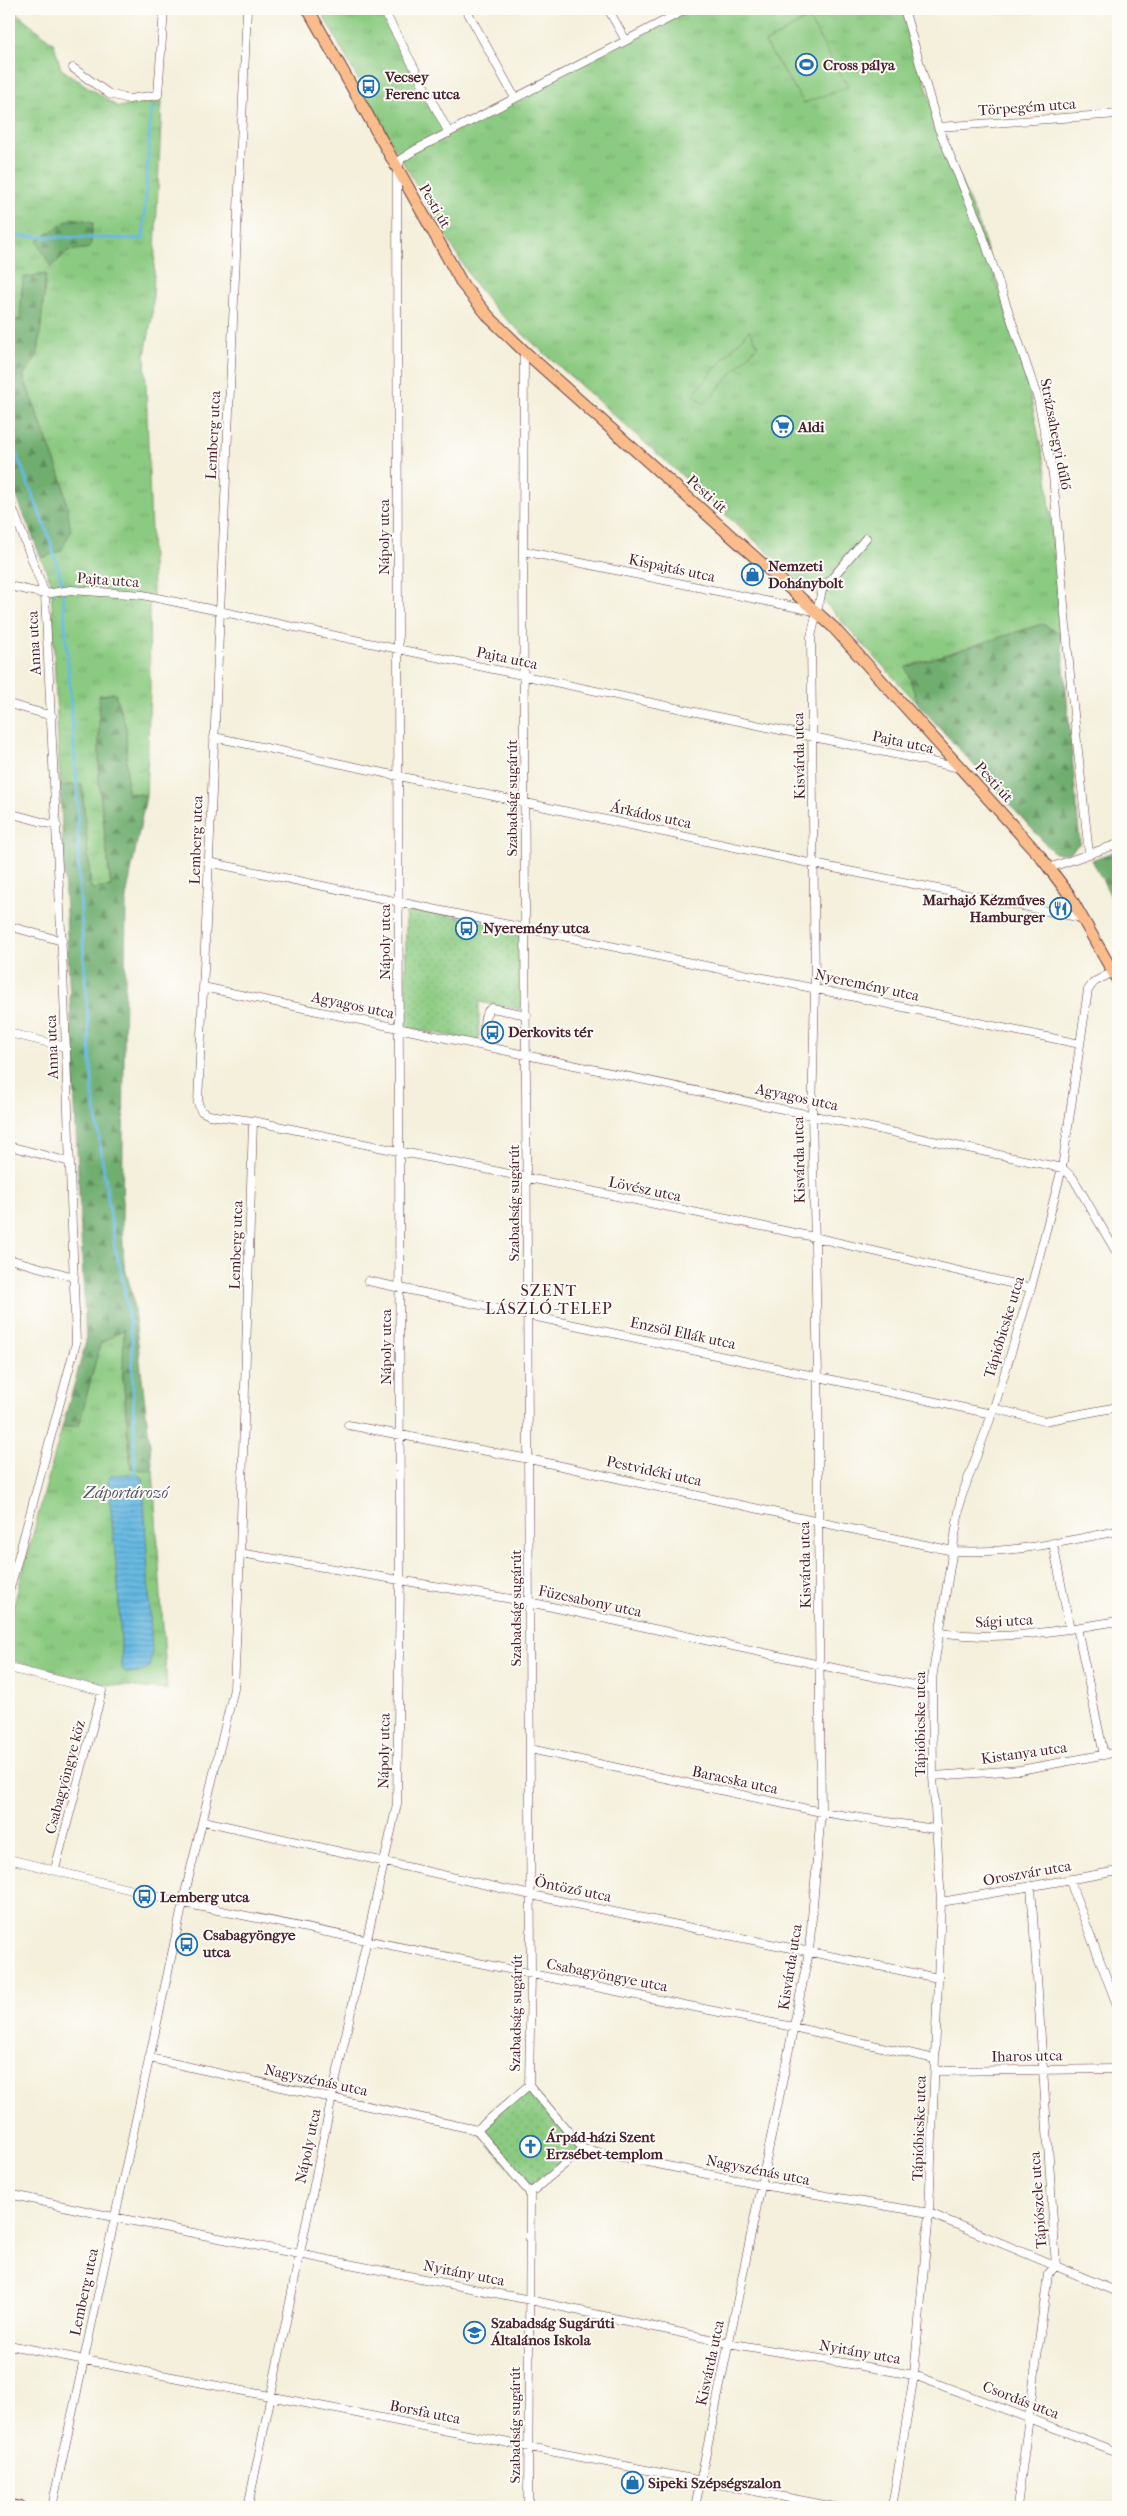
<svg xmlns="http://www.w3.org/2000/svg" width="1127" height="2516" font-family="'IM FELL French Canon',serif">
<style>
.grass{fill:url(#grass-tufts);stroke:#6a7456;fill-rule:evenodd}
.forest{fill:url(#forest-firs);stroke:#5d664d}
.park{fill:url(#park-dots);stroke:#6a7456}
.pitch{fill:#8bca81;stroke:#6a7456}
.water{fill:url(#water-rules);stroke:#586c86}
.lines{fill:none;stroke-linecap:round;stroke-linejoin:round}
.stream{stroke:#66b9e2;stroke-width:3}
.minor-casing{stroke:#643e46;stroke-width:9}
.secondary-casing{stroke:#643e46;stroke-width:12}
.primary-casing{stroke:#643e46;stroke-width:13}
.minor{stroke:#fff;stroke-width:8}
.secondary{stroke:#fde4d0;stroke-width:10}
.primary{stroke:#f9bc8a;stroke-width:11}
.labels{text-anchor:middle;stroke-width:4;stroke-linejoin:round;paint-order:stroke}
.poi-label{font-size:15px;font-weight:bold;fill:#4a1f2b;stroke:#fdfcf7;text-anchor:start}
.street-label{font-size:15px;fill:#4a1f2b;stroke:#fdfcf7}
.neighbourhood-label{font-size:16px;letter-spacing:1px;fill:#4a1f2b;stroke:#fdfcf7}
.water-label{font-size:16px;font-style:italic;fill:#54556b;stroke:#fdfcf7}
</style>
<defs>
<pattern id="grass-tufts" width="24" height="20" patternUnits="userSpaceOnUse" patternTransform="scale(1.25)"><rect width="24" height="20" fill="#8bca81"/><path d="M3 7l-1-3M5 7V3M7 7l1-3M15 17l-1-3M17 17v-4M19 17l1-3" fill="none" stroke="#79ad70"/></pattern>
<pattern id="forest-firs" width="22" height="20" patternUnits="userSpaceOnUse" patternTransform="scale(1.25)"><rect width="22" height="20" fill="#70ae6f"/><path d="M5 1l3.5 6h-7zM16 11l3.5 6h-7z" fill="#5e8d5b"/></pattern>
<pattern id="park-dots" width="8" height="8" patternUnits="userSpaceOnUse" patternTransform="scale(1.25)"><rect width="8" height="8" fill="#8bca81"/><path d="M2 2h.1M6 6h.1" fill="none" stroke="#79ad70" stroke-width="1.8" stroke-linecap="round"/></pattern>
<pattern id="water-rules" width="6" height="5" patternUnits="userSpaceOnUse" patternTransform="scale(1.25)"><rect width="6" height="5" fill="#66b9e2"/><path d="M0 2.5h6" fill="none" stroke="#5696b7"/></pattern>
</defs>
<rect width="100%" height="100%" fill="#fdfcf7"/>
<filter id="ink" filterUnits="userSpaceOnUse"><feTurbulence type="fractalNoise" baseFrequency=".02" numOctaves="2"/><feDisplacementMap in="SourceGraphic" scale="10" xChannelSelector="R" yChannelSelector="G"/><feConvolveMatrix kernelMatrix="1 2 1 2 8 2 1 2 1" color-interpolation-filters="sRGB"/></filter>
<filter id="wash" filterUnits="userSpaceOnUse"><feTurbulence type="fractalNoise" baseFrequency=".0096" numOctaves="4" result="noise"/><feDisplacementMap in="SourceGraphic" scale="20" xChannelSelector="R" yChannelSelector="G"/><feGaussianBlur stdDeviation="1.12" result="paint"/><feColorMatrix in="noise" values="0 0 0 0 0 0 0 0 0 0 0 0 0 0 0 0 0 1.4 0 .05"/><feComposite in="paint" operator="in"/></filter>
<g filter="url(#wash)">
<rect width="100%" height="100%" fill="#f4f0dc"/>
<path class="grass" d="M9 9H12L54 44 61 69 118 107 162 101 152 317 145 355 153 592 149 606 150 690 146 796 127 793 126 728 100 695 99 784 111 887 91 890 82 784 60 786 51 582 41 558 61 551 63 483 23 375 38 355 46 274 23 278 20 320 9 321ZM93 222 90 248 68 251Z
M320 9H383L450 133 687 9H904L938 127 980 227 1028 385 1047 476 1061 634 1042 624 906 667 918 704 826 604 496 310 472 280 393 145Z
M124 1329 123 1378 131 1468 153 1471 167 1690 103 1684 9 1660V1622L62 1428 79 1425 100 1344Z"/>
<path class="forest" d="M72 218 93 222 90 248 68 251 51 267 37 241Z
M46 274 38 355 23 376 63 483 71 531 61 551 41 558 9 477V321L20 320 23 278Z
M1042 624 1061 634 1080 843 1070 853H1054L918 704 906 667Z
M115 693 126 728 127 792 146 796 126 898 122 1225 124 1264 132 1293 153 1471 131 1468 123 1378 124 1329 100 1344 79 1425 62 1428 86 1342 60 786 82 784 91 889 111 887 99 784V695Z
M1118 850V910L1092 860Z"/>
<path class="park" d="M406 906 517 929 522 937V1010L479 1002V1041L405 1028Z
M529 2085 583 2149 530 2193 477 2130Z"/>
<path class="pitch" d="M808 18 848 87 804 103 765 43Z
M749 330 758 345 704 404 693 394Z"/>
<path class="water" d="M135 1474 143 1478 152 1652 149 1667 139 1673 125 1672 122 1668 118 1585 108 1480 112 1475Z"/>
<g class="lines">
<path class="stream" d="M9 236 143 239 151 109H155
M9 436 48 534 62 582 77 787 79 884 93 1094 115 1248 122 1275 132 1339 135 1474"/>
</g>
</g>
<g filter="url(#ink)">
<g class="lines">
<defs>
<path id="minor" d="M247 9 198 1103 201 1111 209 1115 253 1121 814 1237 1031 1288
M383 9 449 133
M466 9 515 98
M608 9 625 39
M904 9 938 127 980 227 1038 399 1053 475 1071 686 1089 854
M73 68 109 94 129 99 158 95 164 9
M938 127 1118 114
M524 351 523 551 531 1973 529 2085
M9 499 45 594 64 994 76 1343 9 1592
M523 551 814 611
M9 586 45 594 71 590 143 595 960 768
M9 704 52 716
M214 737 814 864 1082 918
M9 813 57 826
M208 862 1080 1044
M1049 868 1118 844
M9 926 62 941
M203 987 1062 1168 1073 1178 1118 1255
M9 1033 66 1047
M486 1046C485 1034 480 1014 492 1008L527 1015
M9 1146 70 1162
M9 1259 74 1277
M368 1281 992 1414
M993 1408 1044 1421 1118 1407
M348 1425 529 1459 953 1551C1012 1554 1061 1542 1118 1531
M1053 1543 1070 1629
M240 1553 529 1602 931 1689
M1077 1628 1104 1755
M940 1632C1002 1642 1057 1631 1118 1621
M9 1668 102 1691 55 1869
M530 1749 821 1812 935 1829
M933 1776 1020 1770 1118 1752
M204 1821 531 1895 938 1978
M9 1859 183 1903 793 2027 935 2059
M1069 1879 1118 2008
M941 1902 1118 1871
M149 2058 477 2130
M935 2071 1118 2069
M529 2085 583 2149 530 2193
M529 2085 477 2130 530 2193
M583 2149 761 2185 929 2213 1118 2292
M9 2194 113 2217 530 2300 728 2343 914 2375 1118 2452
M9 2345 835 2507
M52 2507 186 1889 234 1689 240 1553 253 1121
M248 2507 332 2097 397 1804 400 1580 397 170 401 159 415 150 687 9
M528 2507 530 2193
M695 2507 809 1952 821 1812 818 1520V1375L812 1115 815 989 811 637 822 590 866 538
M892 2507 914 2375 929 2213 941 1902 933 1776 932 1679 961 1498 992 1414 1031 1288 1062 1168 1088 990 1094 982 1113 972
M1017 2507 1048 2274 1056 2266 1031 1886"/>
<path id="secondary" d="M9 2505 21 2507"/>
<path id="primary" d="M308 9 463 285 490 318 524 351 833 627 1040 856 1068 893 1118 981"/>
</defs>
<use href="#minor" class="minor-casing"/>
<use href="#secondary" class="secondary-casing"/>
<use href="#primary" class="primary-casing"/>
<use href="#minor" class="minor"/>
<use href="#secondary" class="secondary"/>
<use href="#primary" class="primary"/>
</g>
</g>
<defs>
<symbol id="stadium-ring" viewBox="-11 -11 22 22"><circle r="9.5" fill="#fdfcf7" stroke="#1f6fb2" stroke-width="1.5"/><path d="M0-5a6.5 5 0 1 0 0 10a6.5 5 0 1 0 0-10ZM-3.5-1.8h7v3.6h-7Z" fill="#1f6fb2"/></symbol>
<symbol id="bus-ring" viewBox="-11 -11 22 22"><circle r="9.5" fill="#fdfcf7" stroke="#1f6fb2" stroke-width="1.5"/><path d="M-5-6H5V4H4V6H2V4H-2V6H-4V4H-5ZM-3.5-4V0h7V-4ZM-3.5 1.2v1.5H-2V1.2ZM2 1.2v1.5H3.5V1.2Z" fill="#1f6fb2"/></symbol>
<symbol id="supermarket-ring" viewBox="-11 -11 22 22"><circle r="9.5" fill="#fdfcf7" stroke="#1f6fb2" stroke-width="1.5"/><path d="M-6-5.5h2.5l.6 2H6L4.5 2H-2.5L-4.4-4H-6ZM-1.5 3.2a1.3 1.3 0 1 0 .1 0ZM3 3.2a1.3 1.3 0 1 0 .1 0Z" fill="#1f6fb2"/></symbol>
<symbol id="shop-ring" viewBox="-11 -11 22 22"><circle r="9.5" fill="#fdfcf7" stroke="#1f6fb2" stroke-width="1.5"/><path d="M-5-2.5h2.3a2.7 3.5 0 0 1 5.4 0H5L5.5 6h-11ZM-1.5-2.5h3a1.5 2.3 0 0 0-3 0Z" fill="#1f6fb2"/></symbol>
<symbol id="restaurant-ring" viewBox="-11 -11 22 22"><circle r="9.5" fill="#fdfcf7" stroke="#1f6fb2" stroke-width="1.5"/><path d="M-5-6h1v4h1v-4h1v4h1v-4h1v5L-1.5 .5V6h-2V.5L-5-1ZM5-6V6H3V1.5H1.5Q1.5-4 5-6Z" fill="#1f6fb2"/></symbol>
<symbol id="church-ring" viewBox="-11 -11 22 22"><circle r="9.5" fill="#fdfcf7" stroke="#1f6fb2" stroke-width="1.5"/><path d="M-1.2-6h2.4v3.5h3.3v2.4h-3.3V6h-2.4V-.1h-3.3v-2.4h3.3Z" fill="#1f6fb2"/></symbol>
<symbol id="school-ring" viewBox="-11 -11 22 22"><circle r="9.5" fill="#fdfcf7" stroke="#1f6fb2" stroke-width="1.5"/><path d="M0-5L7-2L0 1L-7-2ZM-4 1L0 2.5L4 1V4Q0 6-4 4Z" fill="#1f6fb2"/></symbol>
</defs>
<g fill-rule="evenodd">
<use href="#stadium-ring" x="794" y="52" width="25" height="25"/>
<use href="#bus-ring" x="356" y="74" width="25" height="25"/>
<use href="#supermarket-ring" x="770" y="414" width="25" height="25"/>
<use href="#shop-ring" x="740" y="562" width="25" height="25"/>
<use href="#restaurant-ring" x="1048" y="896" width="25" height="25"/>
<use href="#bus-ring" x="454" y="916" width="25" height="25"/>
<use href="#bus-ring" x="480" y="1020" width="25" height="25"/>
<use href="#bus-ring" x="132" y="1884" width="25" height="25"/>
<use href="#bus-ring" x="174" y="1932" width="25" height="25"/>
<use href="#church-ring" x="518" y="2134" width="25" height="25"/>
<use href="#school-ring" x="462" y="2320" width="25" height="25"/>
<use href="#shop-ring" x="620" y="2470" width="25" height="25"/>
</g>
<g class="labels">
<g class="poi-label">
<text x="823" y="70">Cross pálya</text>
<text x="385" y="82">Vecsey<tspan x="385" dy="17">Ferenc utca</tspan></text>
<text x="798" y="432">Aldi</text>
<text x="768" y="571">Nemzeti<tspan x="768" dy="17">Dohánybolt</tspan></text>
<text x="1045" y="905" text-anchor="end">Marhajó Kézműves<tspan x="1045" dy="17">Hamburger</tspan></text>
<text x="483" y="933">Nyeremény utca</text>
<text x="508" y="1037">Derkovits tér</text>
<text x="160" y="1902">Lemberg utca</text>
<text x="203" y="1940">Csabagyöngye<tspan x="203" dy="17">utca</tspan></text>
<text x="546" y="2142">Árpád-házi Szent<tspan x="546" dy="17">Erzsébet-templom</tspan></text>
<text x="491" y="2328">Szabadság Sugárúti<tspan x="491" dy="17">Általános Iskola</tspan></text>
<text x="648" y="2488">Sipeki Szépségszalon</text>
</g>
<g class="street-label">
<text transform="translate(1027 107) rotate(-4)" y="5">Törpegém utca</text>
<text transform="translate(435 206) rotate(60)" y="5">Pesti út</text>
<text transform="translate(1056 434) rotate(79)" y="5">Strázsahegyi dűlő</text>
<text transform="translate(213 435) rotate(-87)" y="5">Lemberg utca</text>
<text transform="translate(707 494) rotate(42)" y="5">Pesti út</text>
<text transform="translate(384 537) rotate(-90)" y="5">Nápoly utca</text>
<text transform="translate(672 568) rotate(12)" y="5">Kispajtás utca</text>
<text transform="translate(108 580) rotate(4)" y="5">Pajta utca</text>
<text transform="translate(34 643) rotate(-93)" y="5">Anna utca</text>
<text transform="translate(507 658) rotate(12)" y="5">Pajta utca</text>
<text transform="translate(903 742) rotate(12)" y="5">Pajta utca</text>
<text transform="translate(799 756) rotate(-91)" y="5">Kisvárda utca</text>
<text transform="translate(994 782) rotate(48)" y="5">Pesti út</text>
<text transform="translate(512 798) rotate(-90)" y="5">Szabadság sugárút</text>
<text transform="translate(651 815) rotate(12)" y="5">Árkádos utca</text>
<text transform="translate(196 840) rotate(-88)" y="5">Lemberg utca</text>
<text transform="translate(385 942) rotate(-90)" y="5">Nápoly utca</text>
<text transform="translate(867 985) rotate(12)" y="5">Nyeremény utca</text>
<text transform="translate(353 1005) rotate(12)" y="5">Agyagos utca</text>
<text transform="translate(52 1047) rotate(-92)" y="5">Anna utca</text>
<text transform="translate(797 1097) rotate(12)" y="5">Agyagos utca</text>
<text transform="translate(799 1160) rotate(-91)" y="5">Kisvárda utca</text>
<text transform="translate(645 1189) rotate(12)" y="5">Lövész utca</text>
<text transform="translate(514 1203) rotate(-90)" y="5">Szabadság sugárút</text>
<text transform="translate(236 1245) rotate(-88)" y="5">Lemberg utca</text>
<text transform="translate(1004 1327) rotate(-73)" y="5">Tápióbicske utca</text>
<text transform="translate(683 1333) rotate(12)" y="5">Enzsöl Ellák utca</text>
<text transform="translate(386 1347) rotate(-90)" y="5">Nápoly utca</text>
<text transform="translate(654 1471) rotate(12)" y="5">Pestvidéki utca</text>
<text transform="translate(805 1565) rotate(-91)" y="5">Kisvárda utca</text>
<text transform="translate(590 1601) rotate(12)" y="5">Füzesabony utca</text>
<text transform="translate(516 1608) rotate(-90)" y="5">Szabadság sugárút</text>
<text transform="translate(1004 1621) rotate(-3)" y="5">Sági utca</text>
<text transform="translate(920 1724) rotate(-90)" y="5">Tápióbicske utca</text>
<text transform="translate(384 1751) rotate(-89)" y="5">Nápoly utca</text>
<text transform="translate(1024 1753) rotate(-8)" y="5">Kistanya utca</text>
<text transform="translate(65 1777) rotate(-75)" y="5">Csabagyöngye köz</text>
<text transform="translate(735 1780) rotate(12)" y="5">Baracska utca</text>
<text transform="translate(1027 1873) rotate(-10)" y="5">Oroszvár utca</text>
<text transform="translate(573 1889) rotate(12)" y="5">Öntöző utca</text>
<text transform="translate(790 1967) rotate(-81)" y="5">Kisvárda utca</text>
<text transform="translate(607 1975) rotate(11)" y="5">Csabagyöngye utca</text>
<text transform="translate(516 2013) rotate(-89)" y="5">Szabadság sugárút</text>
<text transform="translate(1027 2056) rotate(-1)" y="5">Iharos utca</text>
<text transform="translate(316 2080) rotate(12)" y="5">Nagyszénás utca</text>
<text transform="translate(919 2128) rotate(-88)" y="5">Tápióbicske utca</text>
<text transform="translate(308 2146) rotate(-78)" y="5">Nápoly utca</text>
<text transform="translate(758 2170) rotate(11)" y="5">Nagyszénás utca</text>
<text transform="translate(1038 2200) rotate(-94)" y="5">Tápiószele utca</text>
<text transform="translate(464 2273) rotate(11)" y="5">Nyitány utca</text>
<text transform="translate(84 2292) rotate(-78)" y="5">Lemberg utca</text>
<text transform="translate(860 2352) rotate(10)" y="5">Nyitány utca</text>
<text transform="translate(710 2363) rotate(-78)" y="5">Kisvárda utca</text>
<text transform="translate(1021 2400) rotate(21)" y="5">Csordás utca</text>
<text transform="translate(425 2412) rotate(11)" y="5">Borsfa utca</text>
<text transform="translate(515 2425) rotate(-90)" y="5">Szabadság sugárút</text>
</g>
<g class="neighbourhood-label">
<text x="549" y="1296">SZENT<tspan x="549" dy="18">LÁSZLÓ-TELEP</tspan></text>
</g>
<g class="water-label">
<text x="126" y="1498">Záportározó</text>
</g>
</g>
<rect width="1127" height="2516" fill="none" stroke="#fdfcf7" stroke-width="30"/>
</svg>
